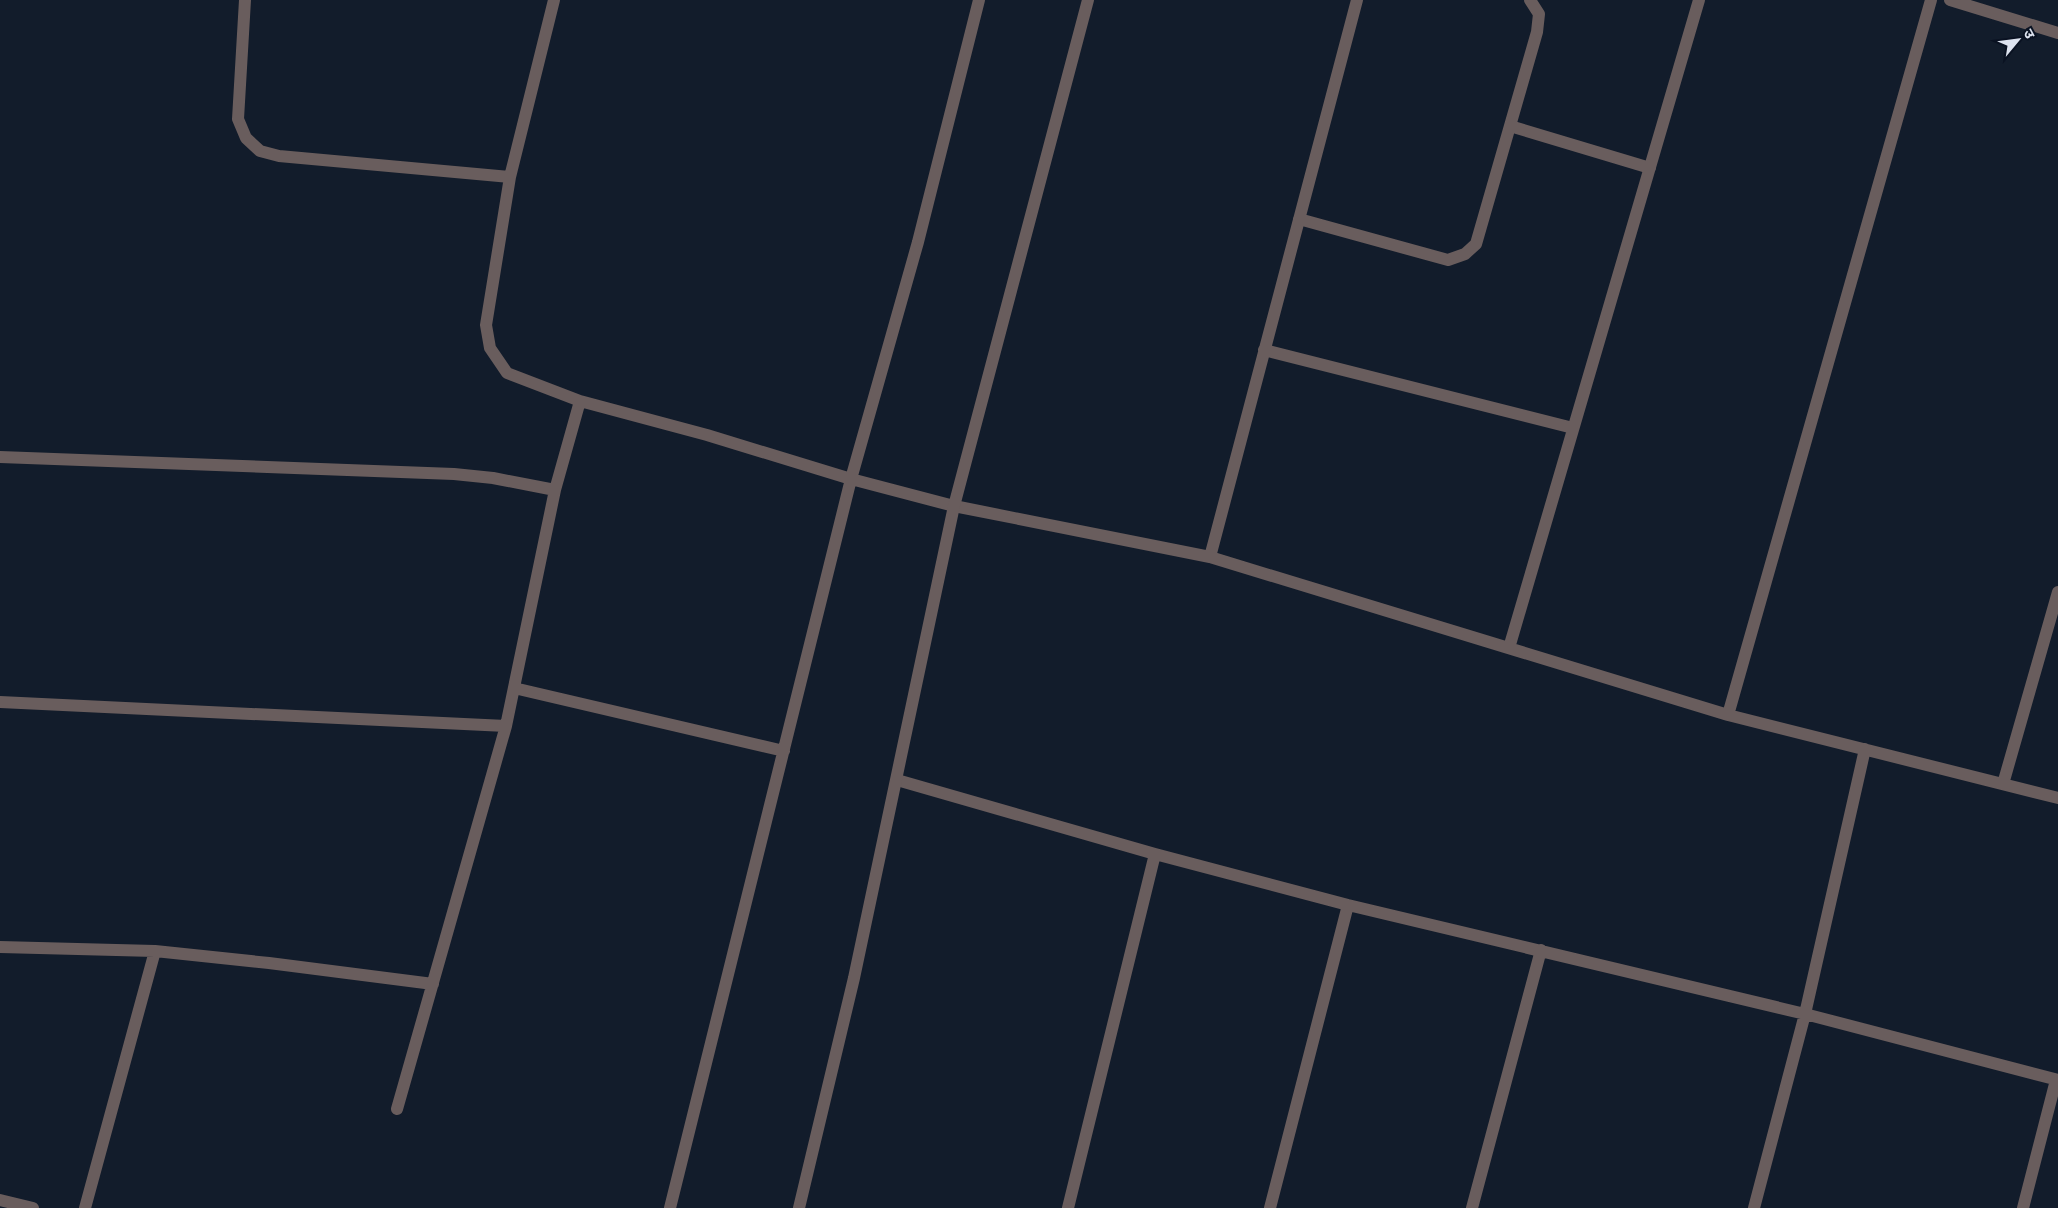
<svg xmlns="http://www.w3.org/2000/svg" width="2058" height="1208" font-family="'DM Sans','Noto Sans Devanagari',sans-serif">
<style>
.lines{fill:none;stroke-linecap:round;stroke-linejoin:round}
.minor{stroke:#695d5d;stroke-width:12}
.tertiary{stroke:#695d5d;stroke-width:12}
</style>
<rect width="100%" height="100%" fill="#121c2b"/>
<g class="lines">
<path class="minor" d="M245 0 238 119 246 138 260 151 279 156 510 177
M554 0 510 177 486 325 490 348 507 373 580 401 707 435 851 479 954 506 1210 557 1728 715 2058 798
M1950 0 2058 33
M1510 126 1650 168
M1299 219 1448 260 1465 254 1476 244 1537 32 1539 14 1530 0
M1264 350 1573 428
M0 457 454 474 493 478 555 490
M1210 557 1357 0
M1509 648 1699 0
M514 688 784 751
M0 702 506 726
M1728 715 1931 0
M897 780 1155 854 1348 905 1805 1014 2058 1080
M2003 784 2058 592
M0 947 155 951 269 963 433 984
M397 1109 506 726 555 490 580 401
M0 1200 33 1208
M85 1208 155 951
M670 1208 851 479 918 242 979 0
M1068 1208 1155 854
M1270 1208 1348 905
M1472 1208 1541 950
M1754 1208 1805 1014 1865 749
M2023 1208 2056 1080"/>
<path class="tertiary" d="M799 1208 854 978 954 506 1088 0"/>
</g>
<g transform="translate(2018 40) rotate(61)" stroke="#0a1222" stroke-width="4" paint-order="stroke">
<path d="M0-4L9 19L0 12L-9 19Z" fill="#dde3ef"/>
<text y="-8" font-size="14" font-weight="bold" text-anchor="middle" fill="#dde3ef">उ</text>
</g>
</svg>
